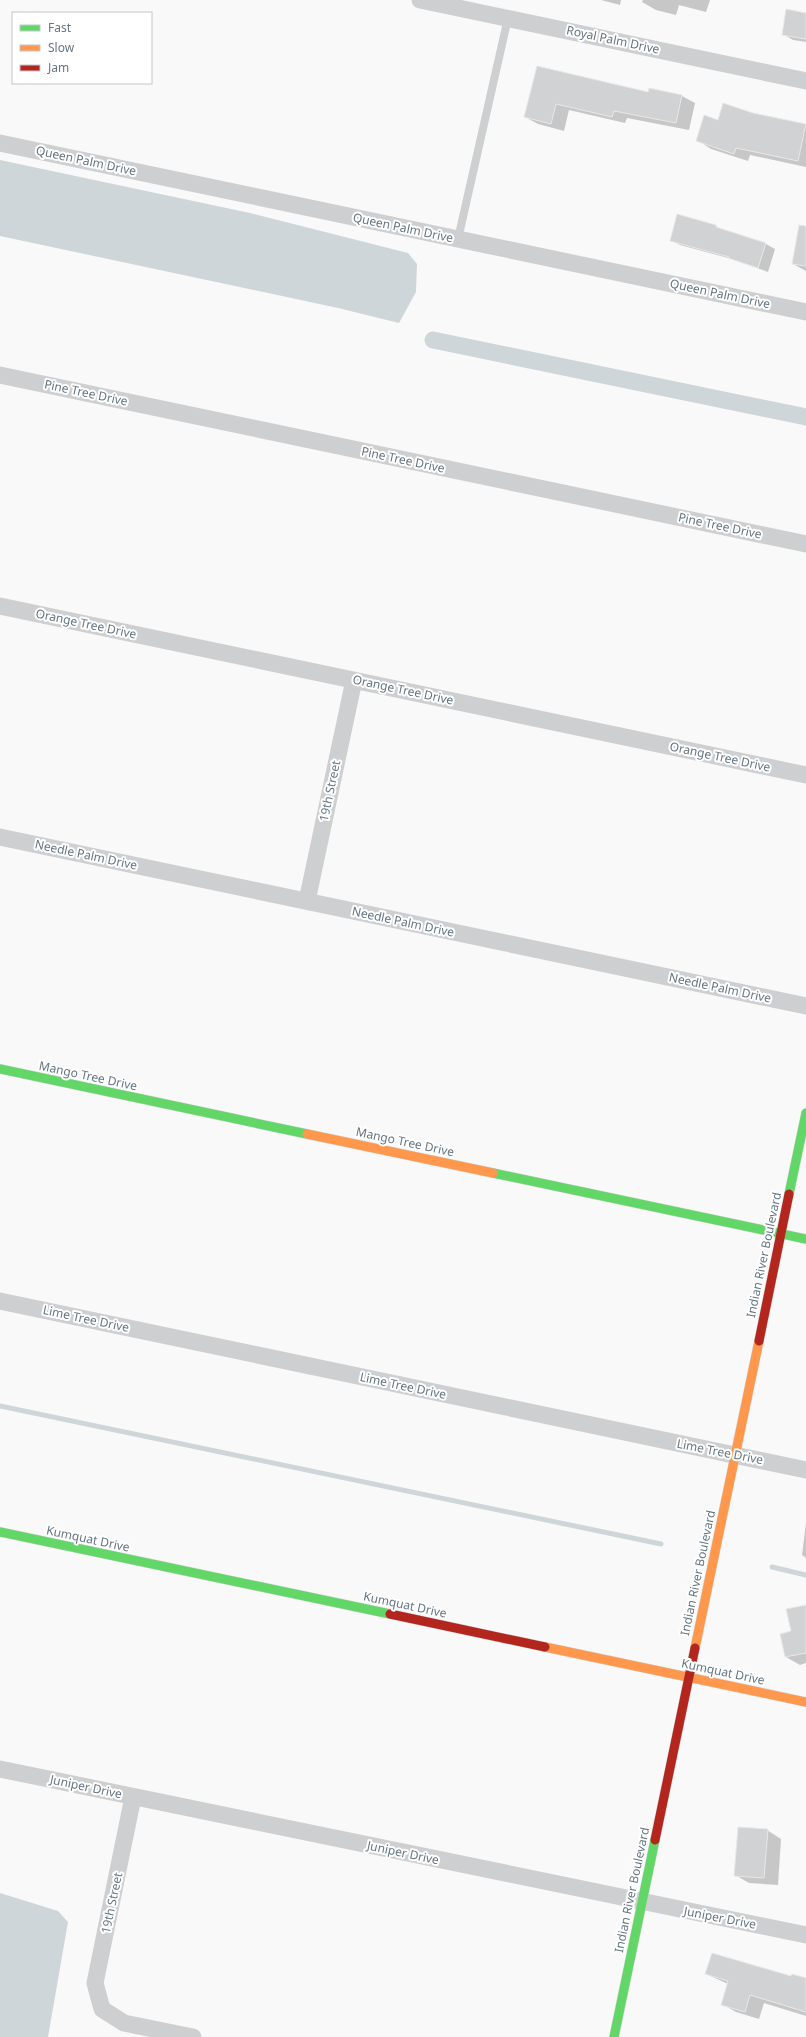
<svg xmlns="http://www.w3.org/2000/svg" width="806" height="2037" font-family="'Noto Sans',sans-serif">
<style>
.water{fill:#ced6d9}
.shadow{fill:#0003}
.lines{fill:none;stroke-linecap:round;stroke-linejoin:round}
.stream{stroke:#ced6d9;stroke-width:5}
.canal{stroke:#ced6d9;stroke-width:17}
.building{fill:#d0d2d3;stroke:#e8e8e8}
.fast-casing{stroke:#d5d6d7;stroke-width:10}
.slow-casing{stroke:#d5d6d7;stroke-width:10}
.jam-casing{stroke:#d5d6d7;stroke-width:10}
.lane{stroke:#cecfd0;stroke-width:8}
.street{stroke:#cecfd0;stroke-width:17}
.fast{stroke:#63d668;stroke-width:9}
.slow{stroke:#ff974d;stroke-width:9}
.jam{stroke:#b3261e;stroke-width:9}
.labels{text-anchor:middle;stroke-width:4;stroke-linejoin:round;paint-order:stroke}
.street-label{font-size:12px;fill:#657683;stroke:#fff}
</style>
<rect width="100%" height="100%" fill="#f9f9f9"/>
<path class="water" d="M0 160 250 213 408 253 417 264 416 292 399 323 338 308 0 236Z
M0 1893 58 1911 68 1922 48 2037H0Z"/>
<path class="shadow" d="M601 0H621L620 5Z
M643 0H710L706 12 679 5 676 15 656 10 642 2Z
M806 14V42L793 40 783 34Z
M538 67 649 93V89L682 96 695 103 689 130 627 118 625 123 569 110 564 131 538 124 525 117Z
M753 114 806 125V167L750 155 748 161 711 149 697 140 718 121Z
M678 216 716 226 724 231 766 244 775 249 768 272 732 259 680 245 671 240Z
M806 235V271L793 264Z
M806 1523V1558L802 1555Z
M806 1606V1663L800 1665 786 1657 792 1632Z
M767 1830 781 1839 778 1885 749 1883 735 1875Z
M706 1974 806 1979V2016L764 2003 759 2019 736 2012 722 2004 728 1984Z"/>
<g class="lines">
<path class="stream" d="M0 1406 661 1544
M772 1567 806 1575"/>
<path class="canal" d="M433 340 806 417"/>
</g>
<path class="building" d="M786 9 806 13V39L782 35Z
M537 66 648 92 649 88 682 95 676 123 614 111 612 117 556 104 551 124 524 117Z
M723 103 753 113 806 124 798 161 736 148 734 154 696 141 704 115 718 120Z
M677 214 716 225V227L766 243 758 268 728 258 729 257 670 241Z
M799 225 806 226V266L792 264Z
M806 1605V1653L785 1657 780 1634 791 1631 786 1609Z
M738 1827 768 1829 764 1878 734 1876Z
M712 1953 791 1976 792 1974 806 1978V2012L750 1995 745 2012 721 2005 728 1981 705 1974Z"/>
<g class="lines">
<defs>
<path id="fast" d="M0 1069 307 1134
M493 1173 806 1239
M789 1194 806 1113
M0 1532 390 1614
M614 2037 655 1840"/>
<path id="slow" d="M307 1134 493 1173
M545 1647 806 1702
M695 1648 759 1341"/>
<path id="jam" d="M759 1341 789 1194
M390 1614 545 1647
M655 1840 695 1648"/>
</defs>
<use href="#fast" class="fast-casing"/>
<use href="#slow" class="slow-casing"/>
<use href="#jam" class="jam-casing"/>
<path class="lane" d="M458 239 508 18"/>
<path class="street" d="M420 0 806 81
M0 143 806 312
M0 375 806 544
M0 606 806 775
M0 837 806 1006
M307 901 354 680
M0 1301 806 1470
M0 1769 806 1935
M133 1797 95 1983 102 2009 124 2023 193 2037"/>
<use href="#fast" class="fast"/>
<use href="#slow" class="slow"/>
<use href="#jam" class="jam"/>
</g>
<g class="labels">
<g class="street-label">
<text transform="translate(613 40) rotate(12)" y="4">Royal Palm Drive</text>
<text transform="translate(86 161) rotate(12)" y="4">Queen Palm Drive</text>
<text transform="translate(403 228) rotate(12)" y="4">Queen Palm Drive</text>
<text transform="translate(720 294) rotate(12)" y="4">Queen Palm Drive</text>
<text transform="translate(86 393) rotate(12)" y="4">Pine Tree Drive</text>
<text transform="translate(403 460) rotate(12)" y="4">Pine Tree Drive</text>
<text transform="translate(720 526) rotate(12)" y="4">Pine Tree Drive</text>
<text transform="translate(86 624) rotate(12)" y="4">Orange Tree Drive</text>
<text transform="translate(403 690) rotate(12)" y="4">Orange Tree Drive</text>
<text transform="translate(720 757) rotate(12)" y="4">Orange Tree Drive</text>
<text transform="translate(330 791) rotate(-78)" y="4">19th Street</text>
<text transform="translate(86 855) rotate(12)" y="4">Needle Palm Drive</text>
<text transform="translate(403 922) rotate(12)" y="4">Needle Palm Drive</text>
<text transform="translate(720 988) rotate(12)" y="4">Needle Palm Drive</text>
<text transform="translate(88 1076) rotate(12)" y="4">Mango Tree Drive</text>
<text transform="translate(405 1142) rotate(12)" y="4">Mango Tree Drive</text>
<text transform="translate(764 1255) rotate(-78)" y="4">Indian River Boulevard</text>
<text transform="translate(86 1319) rotate(12)" y="4">Lime Tree Drive</text>
<text transform="translate(403 1386) rotate(12)" y="4">Lime Tree Drive</text>
<text transform="translate(720 1452) rotate(11)" y="4">Lime Tree Drive</text>
<text transform="translate(88 1539) rotate(12)" y="4">Kumquat Drive</text>
<text transform="translate(698 1573) rotate(-78)" y="4">Indian River Boulevard</text>
<text transform="translate(405 1605) rotate(12)" y="4">Kumquat Drive</text>
<text transform="translate(723 1672) rotate(12)" y="4">Kumquat Drive</text>
<text transform="translate(86 1787) rotate(12)" y="4">Juniper Drive</text>
<text transform="translate(403 1853) rotate(12)" y="4">Juniper Drive</text>
<text transform="translate(632 1890) rotate(-78)" y="4">Indian River Boulevard</text>
<text transform="translate(112 1903) rotate(-78)" y="4">19th Street</text>
<text transform="translate(720 1918) rotate(11)" y="4">Juniper Drive</text>
</g>
</g>
<rect x="12" y="12" width="140" height="72" fill="#ffffff" stroke="#c1c8cd"/>
<rect x="20" y="25" width="20" height="6" fill="#63d668" stroke="#c1c8cd"/>
<text x="48" y="32" font-size="12" fill="#657683">Fast</text>
<rect x="20" y="45" width="20" height="6" fill="#ff974d" stroke="#c1c8cd"/>
<text x="48" y="52" font-size="12" fill="#657683">Slow</text>
<rect x="20" y="65" width="20" height="6" fill="#b3261e" stroke="#c1c8cd"/>
<text x="48" y="72" font-size="12" fill="#657683">Jam</text>
</svg>
